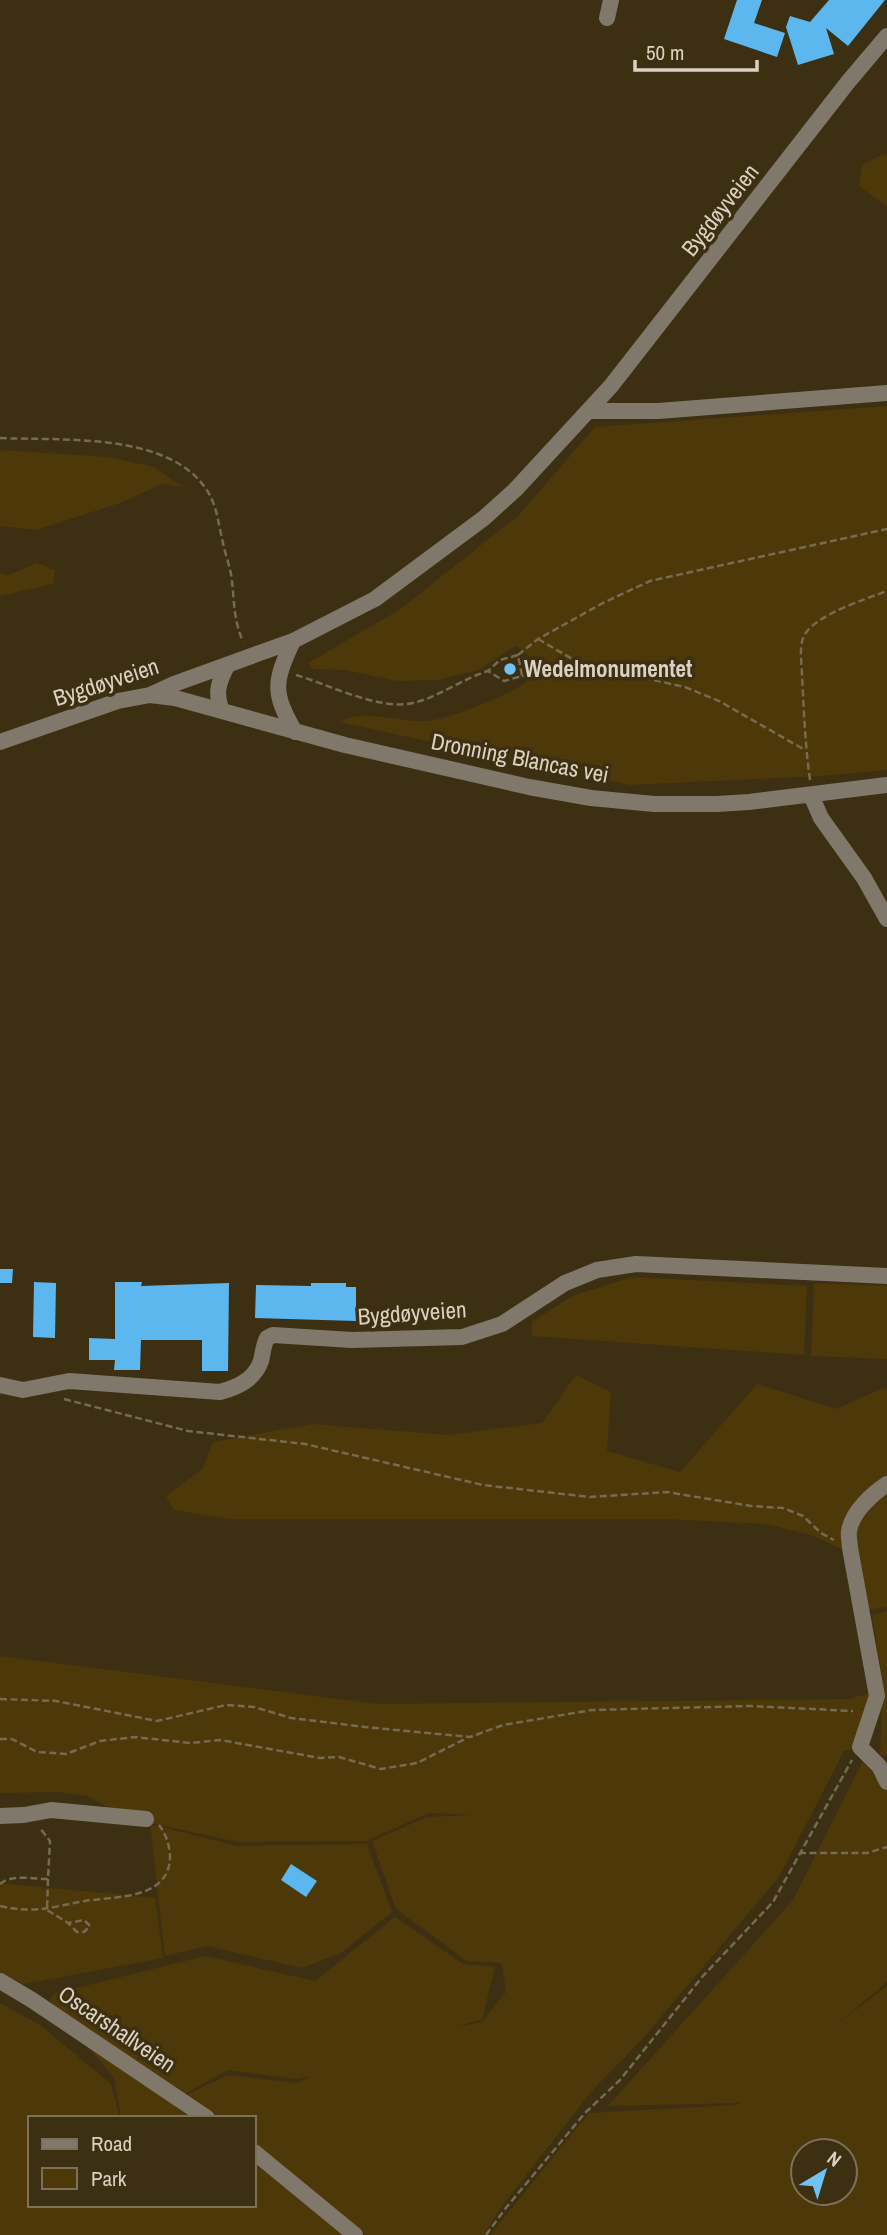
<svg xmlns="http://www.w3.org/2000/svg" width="887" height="2235" font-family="'Archivo Narrow',sans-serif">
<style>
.green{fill:#4d3809;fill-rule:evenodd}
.building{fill:#5cb7ee}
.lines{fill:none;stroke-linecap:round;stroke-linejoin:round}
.path{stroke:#766a51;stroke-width:2.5;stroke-dasharray:7 3.5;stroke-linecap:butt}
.minor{stroke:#7f786b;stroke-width:16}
.poi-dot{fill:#70c1f4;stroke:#3d2f12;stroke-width:2.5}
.labels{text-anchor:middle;stroke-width:7;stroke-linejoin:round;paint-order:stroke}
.street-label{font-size:23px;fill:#dad1c1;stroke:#3d2f12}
.poi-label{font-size:23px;font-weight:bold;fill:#dad1c1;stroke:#3d2f12;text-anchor:start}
</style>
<rect width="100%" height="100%" fill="#3d2f12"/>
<path class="green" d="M883 154H887V207L859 186 862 165Z
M887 406V770L821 776 630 785 339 722C365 708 400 723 429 721 447 719 523 692 531 676 533 672 533 664 534 660L516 646 478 670 437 680 398 681 344 670 313 669 308 663 399 610 518 516 595 427Z
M0 450 108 457 154 467 183 487 162 484 120 503 36 530 0 526Z
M37 563 55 570 53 584 0 596V573L9 575Z
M632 1277 807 1286 804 1355 532 1336V1322L572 1296Z
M814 1283 887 1286V1359L811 1356Z
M576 1375 611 1392 607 1451 680 1472 757 1384 836 1409 879 1390 887 1389V1607L865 1611 856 1556 812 1535 765 1524 666 1519H229L174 1510 166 1496 203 1468 213 1442 312 1424 448 1435 542 1423Z
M887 1611V1757L880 1754 883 1683 872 1615Z
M0 1656 377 1704 849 1699 870 1693 854 1748 841 1752 843 1753 779 1877 645 2036 591 2092 499 2210 484 2235H365L254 2145V2118H214L182 2097 228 2075 297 2083 310 2076 297 2079 228 2070 181 2096 175 2107 191 2118 121 2117 114 2078 50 2001 53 1994 205 1956 315 1981 395 1917 463 1964 495 1967 482 2020 453 2027 482 2022 506 1992 502 1963 467 1961 396 1909 372 1841 427 1817 472 1815 429 1813 366 1841 238 1842 150 1823 115 1811 87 1796 59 1792 0 1793Z
M863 1761 887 1792V1982L836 2025 887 1986V2235H490L589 2113 737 2105 740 2103 608 2106 793 1900ZM803 2151H845V2193H803Z
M150 1824 236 1846 367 1844 392 1912 341 1953 302 1968 207 1946 165 1956Z
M0 1883 155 1898 163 1958 24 1984 0 1973Z
M0 2003 40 2025 111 2084 120 2118H30V2205H254V2162L344 2235H0Z"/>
<path class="building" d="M737 0H762L754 23 785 33 777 57 724 39Z
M829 0H885L848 46 826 28 834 54 798 65 786 27 790 16 810 22Z
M0 1269H13L12 1283H0Z
M34 1282 56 1283 55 1338 33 1337Z
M115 1282H142L141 1286 229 1283 228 1371H202V1340H141L140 1370H114L115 1360H89V1338L115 1339Z
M311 1283H346V1287H356V1321L255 1318 256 1285 311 1286Z
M291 1864 317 1881 306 1897 281 1880Z"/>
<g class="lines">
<path class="path" d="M0 438C61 441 171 431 208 492 217 506 219 527 223 543 225 553 229 564 231 574 235 600 232 615 243 642
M538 639 581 664
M518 655 538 639 603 603 650 581 887 529
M296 675C327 684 380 711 413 703 439 697 462 679 488 671L504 681 522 676 518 655 500 660 488 671
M522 676 564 674 581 664 685 687 719 701 805 750
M810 780C805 745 804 711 802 676 802 665 799 649 803 638 811 616 866 599 887 591
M64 1399 188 1431 305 1444 483 1485 590 1497 667 1492 751 1506 783 1508 803 1516 821 1533 834 1540
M0 1699 56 1701 157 1721 226 1705 254 1707 291 1718 365 1727 470 1737 503 1725 592 1710 750 1706 853 1711
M0 1739H12L37 1752 66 1754 100 1741 135 1737 190 1743 220 1740 320 1758 339 1757 381 1769 417 1763 467 1738
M799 1853H867L887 1847
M48 1879 47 1910 68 1923 77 1932H84L90 1926 84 1920 68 1923
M0 1884C11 1874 34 1879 48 1879L50 1841 40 1828
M0 1906C35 1914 51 1907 85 1901 116 1896 171 1900 170 1855 169 1844 166 1834 159 1825
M486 2235 505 2209 585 2113 620 2080 703 1976 773 1902 852 1760"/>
<path class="minor" d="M607 18 611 0
M588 411H658L887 393
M293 641C274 682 272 692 295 732
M150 695 175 698 345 745 529 787 591 798 654 804H717L749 802 887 785
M222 711C215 693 218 683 227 666
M0 742 118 701 150 695 174 684 293 641 375 599 484 518 516 489 611 386 848 82 887 36
M811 795 821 818 864 878 887 919
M0 1385 23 1390 69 1381 220 1392C238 1387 254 1380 261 1361 263 1353 263 1346 267 1338L273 1335 352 1340 462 1337 502 1324 565 1283 597 1270 636 1264 887 1276
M887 1484C872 1494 852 1512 849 1531 848 1536 850 1543 850 1548L877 1696 860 1747 879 1766 887 1782
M0 1816 24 1815 51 1810 146 1819
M0 1981 32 2000 207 2118
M254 2152 355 2235"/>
</g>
<circle class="poi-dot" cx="510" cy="669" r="7"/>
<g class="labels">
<g class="street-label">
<text transform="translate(720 210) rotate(-52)" y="8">Bygdøyveien</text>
<text transform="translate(106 682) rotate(-18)" y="8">Bygdøyveien</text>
<text transform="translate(520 758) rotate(11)" y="8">Dronning Blancas vei</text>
<text transform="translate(412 1313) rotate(-4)" y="8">Bygdøyveien</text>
<text transform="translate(117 2029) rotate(34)" y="8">Oscarshallveien</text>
</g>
<g class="poi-label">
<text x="524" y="677">Wedelmonumentet</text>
</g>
</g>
<rect x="28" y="2116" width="228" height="91" fill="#3d2f12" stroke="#7c7058" stroke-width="2"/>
<rect x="42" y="2139" width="35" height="10" fill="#7f786b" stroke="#7c7058" stroke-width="2"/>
<text x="91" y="2151" font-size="21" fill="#dad1c1">Road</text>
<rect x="42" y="2168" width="35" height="21" fill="#4d3809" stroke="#7c7058" stroke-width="2"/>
<text x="91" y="2186" font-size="21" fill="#dad1c1">Park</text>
<g transform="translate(824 2172) rotate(38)"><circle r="33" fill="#3d2f12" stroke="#7c7058" stroke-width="2"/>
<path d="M0-5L12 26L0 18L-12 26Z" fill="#70c1f4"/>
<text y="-10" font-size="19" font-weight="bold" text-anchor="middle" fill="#dad1c1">N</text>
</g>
<path d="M635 60v10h122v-10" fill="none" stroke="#dad1c1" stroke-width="3.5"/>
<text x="646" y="60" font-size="21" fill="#dad1c1" stroke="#3d2f12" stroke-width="5" paint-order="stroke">50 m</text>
</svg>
